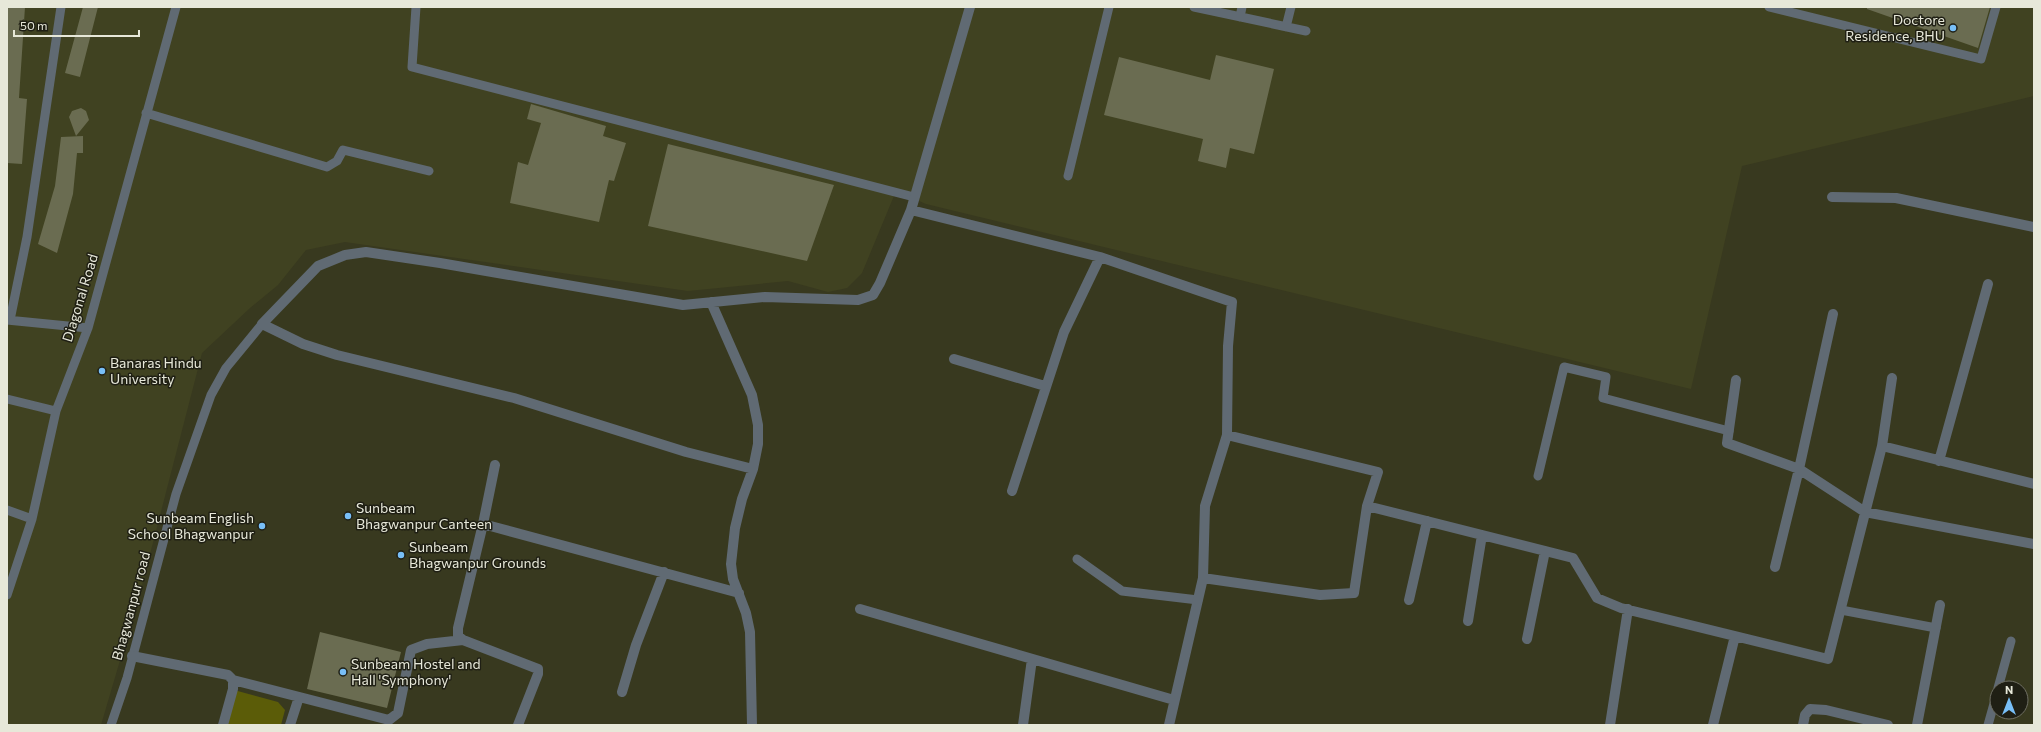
<svg xmlns="http://www.w3.org/2000/svg" width="2041" height="732" font-family="Commissioner,sans-serif">
<style>
.built{fill:#404221}
.green{fill:#5b5c08}
.building{fill:#6a6c51}
.lines{fill:none;stroke-linecap:round;stroke-linejoin:round}
.service{stroke:#606a73;stroke-width:9}
.minor{stroke:#606a73;stroke-width:10}
.poi-dot{fill:#78bff7;stroke:#1f1f14;stroke-width:1.5}
.labels{text-anchor:middle;stroke-width:3;stroke-linejoin:round;paint-order:stroke}
.poi-label{font-size:14px;fill:#e7e8d9;stroke:#1f1f14;text-anchor:start}
.street-label{font-size:14px;fill:#e7e8d9;stroke:#1f1f14}
</style>
<rect width="100%" height="100%" fill="#38391f"/>
<path class="built" d="M7 7H2034V96L1742 166 1691 389 926 204 896 191 862 273 847 288 828 292 788 281 688 291 345 242 306 250 278 285 250 308 202 353 141 589 101 725H7Z"/>
<path class="green" d="M234 690 278 702 285 710 281 725H225Z"/>
<path class="building" d="M7 7H25L19 98 27 99 22 164 7 163Z
M83 7H98L80 77 65 73Z
M1867 7H1990L1978 48 1867 9Z
M1216 55 1274 69 1254 154 1230 148 1226 168 1198 161 1203 139 1104 115 1119 57 1210 80Z
M531 104 606 126 603 136 626 143 614 181 609 180 599 222 510 203 518 162 528 165 541 123 527 119Z
M81 108 86 111 89 120 76 136 69 117 72 111Z
M83 136V153H77L73 194 57 253 38 244 55 186 61 137Z
M668 144 834 185 807 261 648 226Z
M320 632 401 652 387 708 307 689Z"/>
<g class="lines">
<path class="service" d="M416 7 412 67 914 197
M1194 7 1306 31
M1769 7 1981 59 1996 7
M1240 17 1242 7
M1286 27 1291 7
M146 113 327 167 337 161 343 150 429 171
M1068 176 1109 7
M7 320 88 328
M10 320 27 237 61 7
M7 399 56 411
M1538 476 1564 367 1606 377 1603 398 1729 431
M7 510 32 519
M1077 559 1122 591 1198 600
M7 595 32 519 56 411 88 328 176 7
M1841 610 1936 628
M1998 688 2011 641
M111 725 127 678 176 494 211 395 226 368 262 324
M1988 725 1997 693"/>
<path class="minor" d="M1832 197 1896 198 2034 227
M911 210 1100 257 1232 302 1228 346 1227 435 1205 506 1203 578 1169 725
M711 302 752 395 758 425V444L753 469 742 499 735 528 731 564 733 579 746 613 750 632 752 725
M1833 314 1799 469 1865 512 2034 544
M954 359 1045 386
M1736 380 1727 443 1799 469 1775 567
M1227 435 1378 472 1367 506 1573 558 1597 598 1621 608 1828 659 1882 446 1892 378
M1882 446 2034 484
M1939 461 1988 284
M495 465 483 524 458 628V636L463 640 538 669V674L518 725
M753 469 686 452 514 398 337 355 303 344 262 324 318 266 345 255 366 252 440 263 683 305 765 297 858 300 873 295 880 283 911 210 970 7
M1012 491 1064 332 1100 257
M483 524 739 593
M1203 578 1320 595 1354 593 1367 506
M1409 600 1427 521
M860 609 1174 700
M1468 621 1482 535
M1527 639 1545 551
M132 656 228 675 233 680V689L223 725
M233 680 389 720 398 713 411 650 427 644 463 640
M622 692 636 645 664 572
M290 725 299 697
M1023 725 1032 659
M1610 725 1628 609
M1713 725 1735 636
M1803 725 1805 715 1810 709 1826 710 1888 725
M1917 725 1940 605"/>
</g>
<g class="poi-dot">
<circle cx="1953" cy="28" r="4"/>
<circle cx="102" cy="371" r="4"/>
<circle cx="348" cy="516" r="4"/>
<circle cx="262" cy="526" r="4"/>
<circle cx="401" cy="555" r="4"/>
<circle cx="343" cy="672" r="4"/>
</g>
<g class="labels">
<g class="poi-label">
<text x="1945" y="25" text-anchor="end">Doctore<tspan x="1945" dy="16">Residence, BHU</tspan></text>
<text x="110" y="368">Banaras Hindu<tspan x="110" dy="16">University</tspan></text>
<text x="356" y="513">Sunbeam<tspan x="356" dy="16">Bhagwanpur Canteen</tspan></text>
<text x="254" y="523" text-anchor="end">Sunbeam English<tspan x="254" dy="16">School Bhagwanpur</tspan></text>
<text x="409" y="552">Sunbeam<tspan x="409" dy="16">Bhagwanpur Grounds</tspan></text>
<text x="351" y="669">Sunbeam Hostel and<tspan x="351" dy="16">Hall 'Symphony'</tspan></text>
</g>
<g class="street-label">
<text transform="translate(80 298) rotate(-73)" y="5">Diagonal Road</text>
<text transform="translate(131 606) rotate(-75)" y="5">Bhagwanpur road</text>
</g>
</g>
<rect width="2041" height="732" fill="none" stroke="#e7e8d9" stroke-width="16"/>
<g transform="translate(2009 700)"><circle r="19" fill="#1f1f14" stroke="#6f6f63"/>
<path d="M0-3L7 15L0 10L-7 15Z" fill="#78bff7"/>
<text y="-6" font-size="11" font-weight="bold" text-anchor="middle" fill="#e7e8d9">N</text>
</g>
<path d="M14 30v6h125v-6" fill="none" stroke="#e7e8d9" stroke-width="2"/>
<text x="20" y="30" font-size="12" fill="#e7e8d9" stroke="#1f1f14" stroke-width="3" paint-order="stroke">50 m</text>
</svg>
